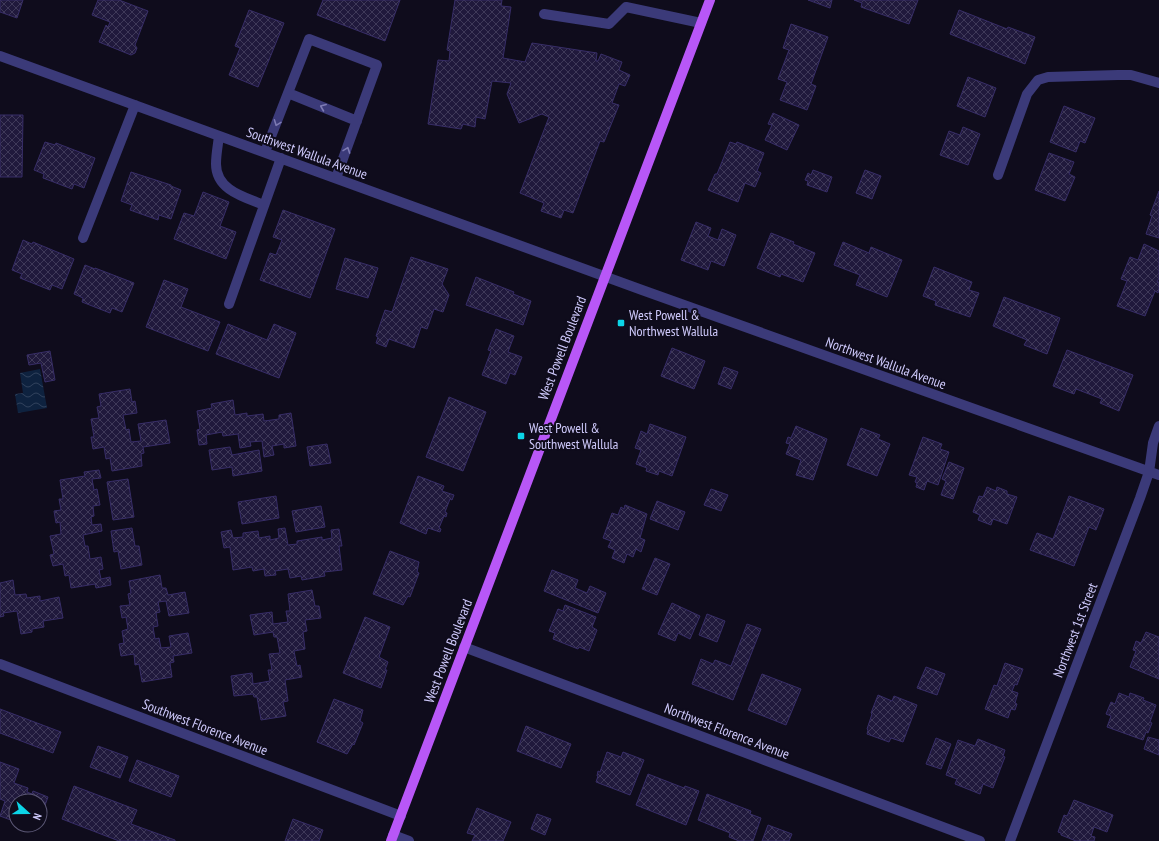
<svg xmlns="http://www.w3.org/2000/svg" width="1159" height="841" font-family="'PT Sans Narrow',sans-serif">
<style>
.water{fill:url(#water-waves)}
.building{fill:url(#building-cross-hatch);stroke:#372d67}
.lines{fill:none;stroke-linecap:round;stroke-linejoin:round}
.minor{stroke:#3b3a79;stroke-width:10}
.major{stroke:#b857f7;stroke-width:10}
.oneway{stroke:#7e7bb4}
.poi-dot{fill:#0cd5e7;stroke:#0f0c1c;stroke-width:1.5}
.labels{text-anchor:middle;stroke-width:4;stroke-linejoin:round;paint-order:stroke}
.street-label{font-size:14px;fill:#cfcafc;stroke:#0f0c1c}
.poi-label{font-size:14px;fill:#cfcafc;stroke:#0f0c1c;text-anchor:start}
</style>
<defs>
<pattern id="water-waves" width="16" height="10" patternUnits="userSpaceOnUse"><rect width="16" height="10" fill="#0e223f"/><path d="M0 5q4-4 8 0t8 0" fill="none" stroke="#30415c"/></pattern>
<pattern id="building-cross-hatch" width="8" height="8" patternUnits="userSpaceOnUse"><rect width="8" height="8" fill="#20193c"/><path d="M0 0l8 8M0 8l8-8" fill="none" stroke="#3f3959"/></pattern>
</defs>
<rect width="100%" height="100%" fill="#0f0c1c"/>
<path class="water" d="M40 369 47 408 18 413 15 394 23 393 20 373Z"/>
<path class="building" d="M0 0H23L17 18 0 12Z
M98 0H119L148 11 135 45 137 48 135 53 131 55 99 42 106 25 108 27 110 22 92 15Z
M323 0H400L385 41 317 15Z
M455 0H502L501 6 511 7 503 58 525 62 532 43 597 53 596 61H598L601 54 622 62 619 70 630 75 625 86 619 84 612 103 619 105 604 142 600 141 573 213 564 210 561 218 541 211 544 203 520 193 549 117 542 114 519 123 507 94 511 83 492 81 485 119 476 117 475 127 463 124 461 129 428 124 438 60 449 61 450 51 447 50Z
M808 0H832L830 8Z
M854 0H918L909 24 861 7 862 3Z
M249 10 284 23 258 87 229 75 240 48 235 46Z
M959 10 1007 29 1008 27 1035 37 1025 64 950 34Z
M791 24 828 37 811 84 816 86 807 110 780 100 787 82 778 79 789 50 783 48Z
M968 77 996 88 985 117 957 106Z
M1064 106 1095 118 1085 143 1080 141 1076 152 1050 142Z
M773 113 799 125 787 150 765 140 772 125 768 124Z
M0 115H23L22 177H0Z
M963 127 980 134 968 165 940 155 949 131 960 135Z
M45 142 55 145 56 143 95 158 84 188 74 184 72 189 43 178 44 174 34 170Z
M730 142 736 144 737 142 764 153 757 171 761 173 755 187 745 183 738 202 708 190 715 174H717Z
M1049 153 1074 162 1069 174 1075 177 1065 201 1035 190Z
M813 170 832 177 827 192 807 185 808 181 805 180 808 173 811 175Z
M865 170 881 176 872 199 856 193Z
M131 172 171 185V186L181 190 171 219 159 215 158 220 130 210 132 205 121 201Z
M1159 191V238L1146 234 1152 216 1150 215Z
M203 192 229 202 220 226 236 232 226 259 174 239 184 213 194 216Z
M283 210 335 229 310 298 260 280 270 253 276 255 282 240 273 237Z
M696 222 711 228 708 236 718 240 722 229 736 235 724 266 711 261 708 270 681 260Z
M771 233 794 242 793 244 815 253 803 282 781 274 780 277 757 268Z
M23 240 32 244 33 242 74 259 62 289 52 285 50 290 20 278 22 274 12 270Z
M843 242 869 253 871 247 902 260 887 297 856 285 860 275 834 265Z
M1144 244 1159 251V278L1157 282H1159V289L1158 293 1155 291 1145 316 1117 306 1127 281 1121 279 1130 257 1138 260Z
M411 257 448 269 442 284 449 295 443 312 434 309 427 329 421 327 414 348 389 339 386 347 376 343 378 337 376 336 385 310 392 312Z
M345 258 378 268 368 298 336 289Z
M85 265 95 269V268L134 283 122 312 112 308 110 313 82 302 83 298 74 294Z
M934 267 972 282 969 290 979 293 970 317 935 305 936 301 923 296Z
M476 277 514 292 513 294 531 301 523 325 466 305Z
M164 280 188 289 181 307 220 322 208 351 146 327Z
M1004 297 1060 318 1047 354 1024 345 1027 340 993 326Z
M228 324 267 340 274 324 296 333 279 378 216 354Z
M496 329 514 336 508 352 522 357 515 375 510 373 506 384 482 375 491 351 488 350Z
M672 348 705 361 694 389 661 376Z
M1067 350 1133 375 1119 411 1100 403 1102 399 1076 389 1074 394 1053 386Z
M50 351 55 380 45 382 41 363 29 365 27 355Z
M724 367 738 372 731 389 718 384Z
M130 389 132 402 135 401 137 413 123 415 126 430 129 429 131 442 141 441 138 424 166 420 170 443 143 447 144 453 141 454 142 466 112 471 110 458 106 459 104 447 93 449 91 437H94L91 419 99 418 97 407 101 406 99 394Z
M449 397 486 412 463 471 426 457Z
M233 400 235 415 247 413V416L263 414 264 421 279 419V415L291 413 296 446 284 448V444L272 446 274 455 264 457 262 441 250 442 251 446 240 448 238 434 223 436 222 432 206 435 207 444 199 445 197 430 200 429 197 411 212 408 211 404Z
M650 424 686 437 672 476 659 471 658 475 646 471 647 468 636 464 641 450 635 448 641 431 647 434Z
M796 426 827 439 813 480 796 475 801 460 786 454 790 444 786 443 788 437 791 438Z
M861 428 880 435 878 439 890 444 877 476 847 465Z
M923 437 942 444 940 449 949 452 938 485 927 481 924 490 916 487 917 483 915 482 917 477 909 475Z
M327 444 331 463 310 466 307 447Z
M230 447 232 455 259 450 262 471 233 476 232 467 212 470 209 450Z
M949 462 964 468 953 499 941 495 946 481 942 479Z
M99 470 101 478 92 479 94 490 97 489 100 505 93 506 94 516 91 517 92 525 101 524 102 531 83 535 85 546H88L90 559 101 557 103 569 99 570 101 579 110 577 111 585 96 588 95 584 71 588 69 575 65 576 63 564 53 566 50 555 54 554 50 536 61 534 60 522 56 523 54 511 61 510 59 499H63L60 480 85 476 84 472Z
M418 476 444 486 442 491 454 495 452 500 450 499 445 512 447 513 446 517 444 516 439 528 441 529 440 532 428 528 426 534 400 523Z
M128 479 134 517 113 520 107 482Z
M987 487 996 491 997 487 1007 491V494L1017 497 1007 524 993 519 991 525 978 520 980 515 973 512 979 496 983 497Z
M711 489 728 495 721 511 704 505Z
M276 496 279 518 242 524 238 502Z
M1069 496 1104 509 1096 530 1089 527 1074 566 1030 550 1037 533 1053 539Z
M657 501 685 512 678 530 650 519Z
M625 505 647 514 640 538 645 540 641 552 636 549 633 557 627 554 624 563 612 558 615 550 608 547 611 541 603 538 612 513 618 515 621 507 624 509Z
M321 506 325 527 296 532 292 511Z
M132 528 135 546H139L142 565 121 569 118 551 114 552 111 531Z
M285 528 288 545 297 544V541L322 537V540L332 538 331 530 339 529 342 546H339L342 570 324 572 325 576 302 580 301 576 290 578 288 569 275 571 276 575 265 576 264 569 253 571 252 567 233 570 230 547 224 548 221 532 231 530 233 538 243 537V533L258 531 259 538 270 536V540L279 538 278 529Z
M390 551 419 562 417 572 419 573 410 597 408 596 403 605 373 594Z
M655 558 670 564 657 595 642 589Z
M552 570 578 580 575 588 587 593 590 586 606 593 598 613 544 591Z
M160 575 162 588H166L168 595 185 592 189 613 169 616 166 601 158 602 160 612 156 613 158 626 153 627 155 639 159 638 161 648 171 647 169 636 188 633 192 653 173 656 174 662 170 663 172 677 142 682 139 664 135 665 134 654 121 656 119 644 124 643 122 631 128 629 126 617 122 618 120 606 130 605 128 594 131 593 129 581Z
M13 580 15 595 26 594 27 598 40 596V601L59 597 63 618 43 621 44 627 32 629V632L21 634 17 611 3 613 4 616 0 617V583Z
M312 590 315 606H319L321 618 305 620 307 631 303 632 305 649 294 651 297 666 300 665 302 677 285 680 288 701 283 702 286 716 261 720 257 697H254L253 694 234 696 231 676 252 673 253 684 270 681 268 670H272L269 654 280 653 277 637H274L273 632 254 635 250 615 272 612 273 624 288 622 286 611H290L288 594Z
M672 603 700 616 690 639 678 633 675 641 658 634Z
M565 605 596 617 592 627 597 630 589 651 579 647 578 649 553 639 555 633 549 631 558 609 563 611Z
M707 614 725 621 717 642 699 635Z
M365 617 390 627 379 657 388 662 385 670H387L381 688 343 673Z
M747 624 761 629 733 700 692 684 701 659 713 664 715 660 731 666Z
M1146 632 1159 637V679L1130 667 1136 651 1133 650 1136 641 1141 643Z
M1005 663 1023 669 1017 685 1015 684 1012 691 1018 693 1015 703 1017 704 1015 710 1011 709 1008 718 985 709 994 685 997 686Z
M926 667 945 674 937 695 917 688Z
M762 674 801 689 786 725 748 710Z
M1119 693 1129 697 1130 693 1144 698 1143 700 1156 705 1150 722 1152 723 1148 733 1146 732 1143 740 1107 727 1111 716 1106 714 1111 702 1115 704Z
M878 695 892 701 894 696 917 705 903 742 891 738 889 742 867 734 868 730 867 729 872 714 871 713Z
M334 699 363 710 360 721 363 723 354 745 353 744 347 754 317 742Z
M0 709 61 732 53 753 0 733Z
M526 726 571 744 561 768 517 751Z
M1148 737 1159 740V755L1144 749Z
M936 738 951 744 941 769 926 764Z
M978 739 1005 750 1003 756 1005 757 993 788 983 784 980 794 955 784 957 779 946 775 958 740 975 746Z
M98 746 128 757 120 778 90 767Z
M607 752 621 757 623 752 644 760 630 795 596 782 598 776H597L598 771 600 772Z
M137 760 179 776 171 797 129 781Z
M0 762 19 769 14 783 28 788 27 792 32 794 33 791 48 797 40 819V801H16V822L0 816 5 801 0 799Z
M648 774 684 788 685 786 699 791 686 825 636 805Z
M74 786 137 810 131 824 175 840V841H119L62 819Z
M707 794 751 811 750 814 761 818 753 841H739L729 837 730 833 698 820Z
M1074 800 1113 815 1107 832 1094 827 1091 836 1095 837 1094 841H1076L1061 835V833L1058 832 1064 815 1067 816 1068 814Z
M477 808 511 822 503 841H472L475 835 467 833Z
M537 814 551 819 545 835 531 829Z
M293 819 323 830 319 841H285Z
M24 825H38L36 829Z
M768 825 792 834 789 841H762Z"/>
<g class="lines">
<path class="minor" d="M544 14 609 24 626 7 701 23
M0 56 642 290 1159 475
M288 93 357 121
M219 136C218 145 216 154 216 164 216 190 244 197 264 205
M265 152 309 39 377 65 336 178
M998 175 1027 94 1038 80 1048 77 1118 75H1131L1159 83
M83 238 135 105
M229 304 281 158
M464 647 980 841
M0 664 401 816
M393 835 409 841
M1010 841 1140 498 1149 472 1153 443 1159 426"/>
<path class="major" d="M391 841 710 0"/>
</g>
<defs><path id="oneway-chevron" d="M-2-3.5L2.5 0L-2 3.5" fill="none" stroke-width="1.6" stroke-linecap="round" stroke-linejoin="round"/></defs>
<g class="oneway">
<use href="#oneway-chevron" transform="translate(323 107) rotate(-158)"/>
<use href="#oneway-chevron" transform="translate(277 123) rotate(111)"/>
<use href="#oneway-chevron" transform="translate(347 150) rotate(-70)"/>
</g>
<g class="poi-dot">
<rect x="617" y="319" width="8" height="8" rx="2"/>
<rect x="517" y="432" width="8" height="8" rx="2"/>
</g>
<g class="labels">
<g class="street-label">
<text transform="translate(307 153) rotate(20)" y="5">Southwest Wallula Avenue</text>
<text transform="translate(562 348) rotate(-69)" y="5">West Powell Boulevard</text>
<text transform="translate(886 363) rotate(20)" y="5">Northwest Wallula Avenue</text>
<text transform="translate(1075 630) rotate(-69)" y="5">Northwest 1st Street</text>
<text transform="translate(448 651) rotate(-69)" y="5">West Powell Boulevard</text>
<text transform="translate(205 727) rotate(21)" y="5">Southwest Florence Avenue</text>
<text transform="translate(727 731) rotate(21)" y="5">Northwest Florence Avenue</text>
</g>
<g class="poi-label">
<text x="629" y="320">West Powell &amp;<tspan x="629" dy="16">Northwest Wallula</tspan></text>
<text x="529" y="433">West Powell &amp;<tspan x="529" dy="16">Southwest Wallula</tspan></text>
</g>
</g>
<g transform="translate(28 813) rotate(111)"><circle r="19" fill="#0f0c1c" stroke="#5c5876"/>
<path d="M0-3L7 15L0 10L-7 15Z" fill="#0cd5e7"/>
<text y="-6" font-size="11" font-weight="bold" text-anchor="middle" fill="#cfcafc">N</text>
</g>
</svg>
